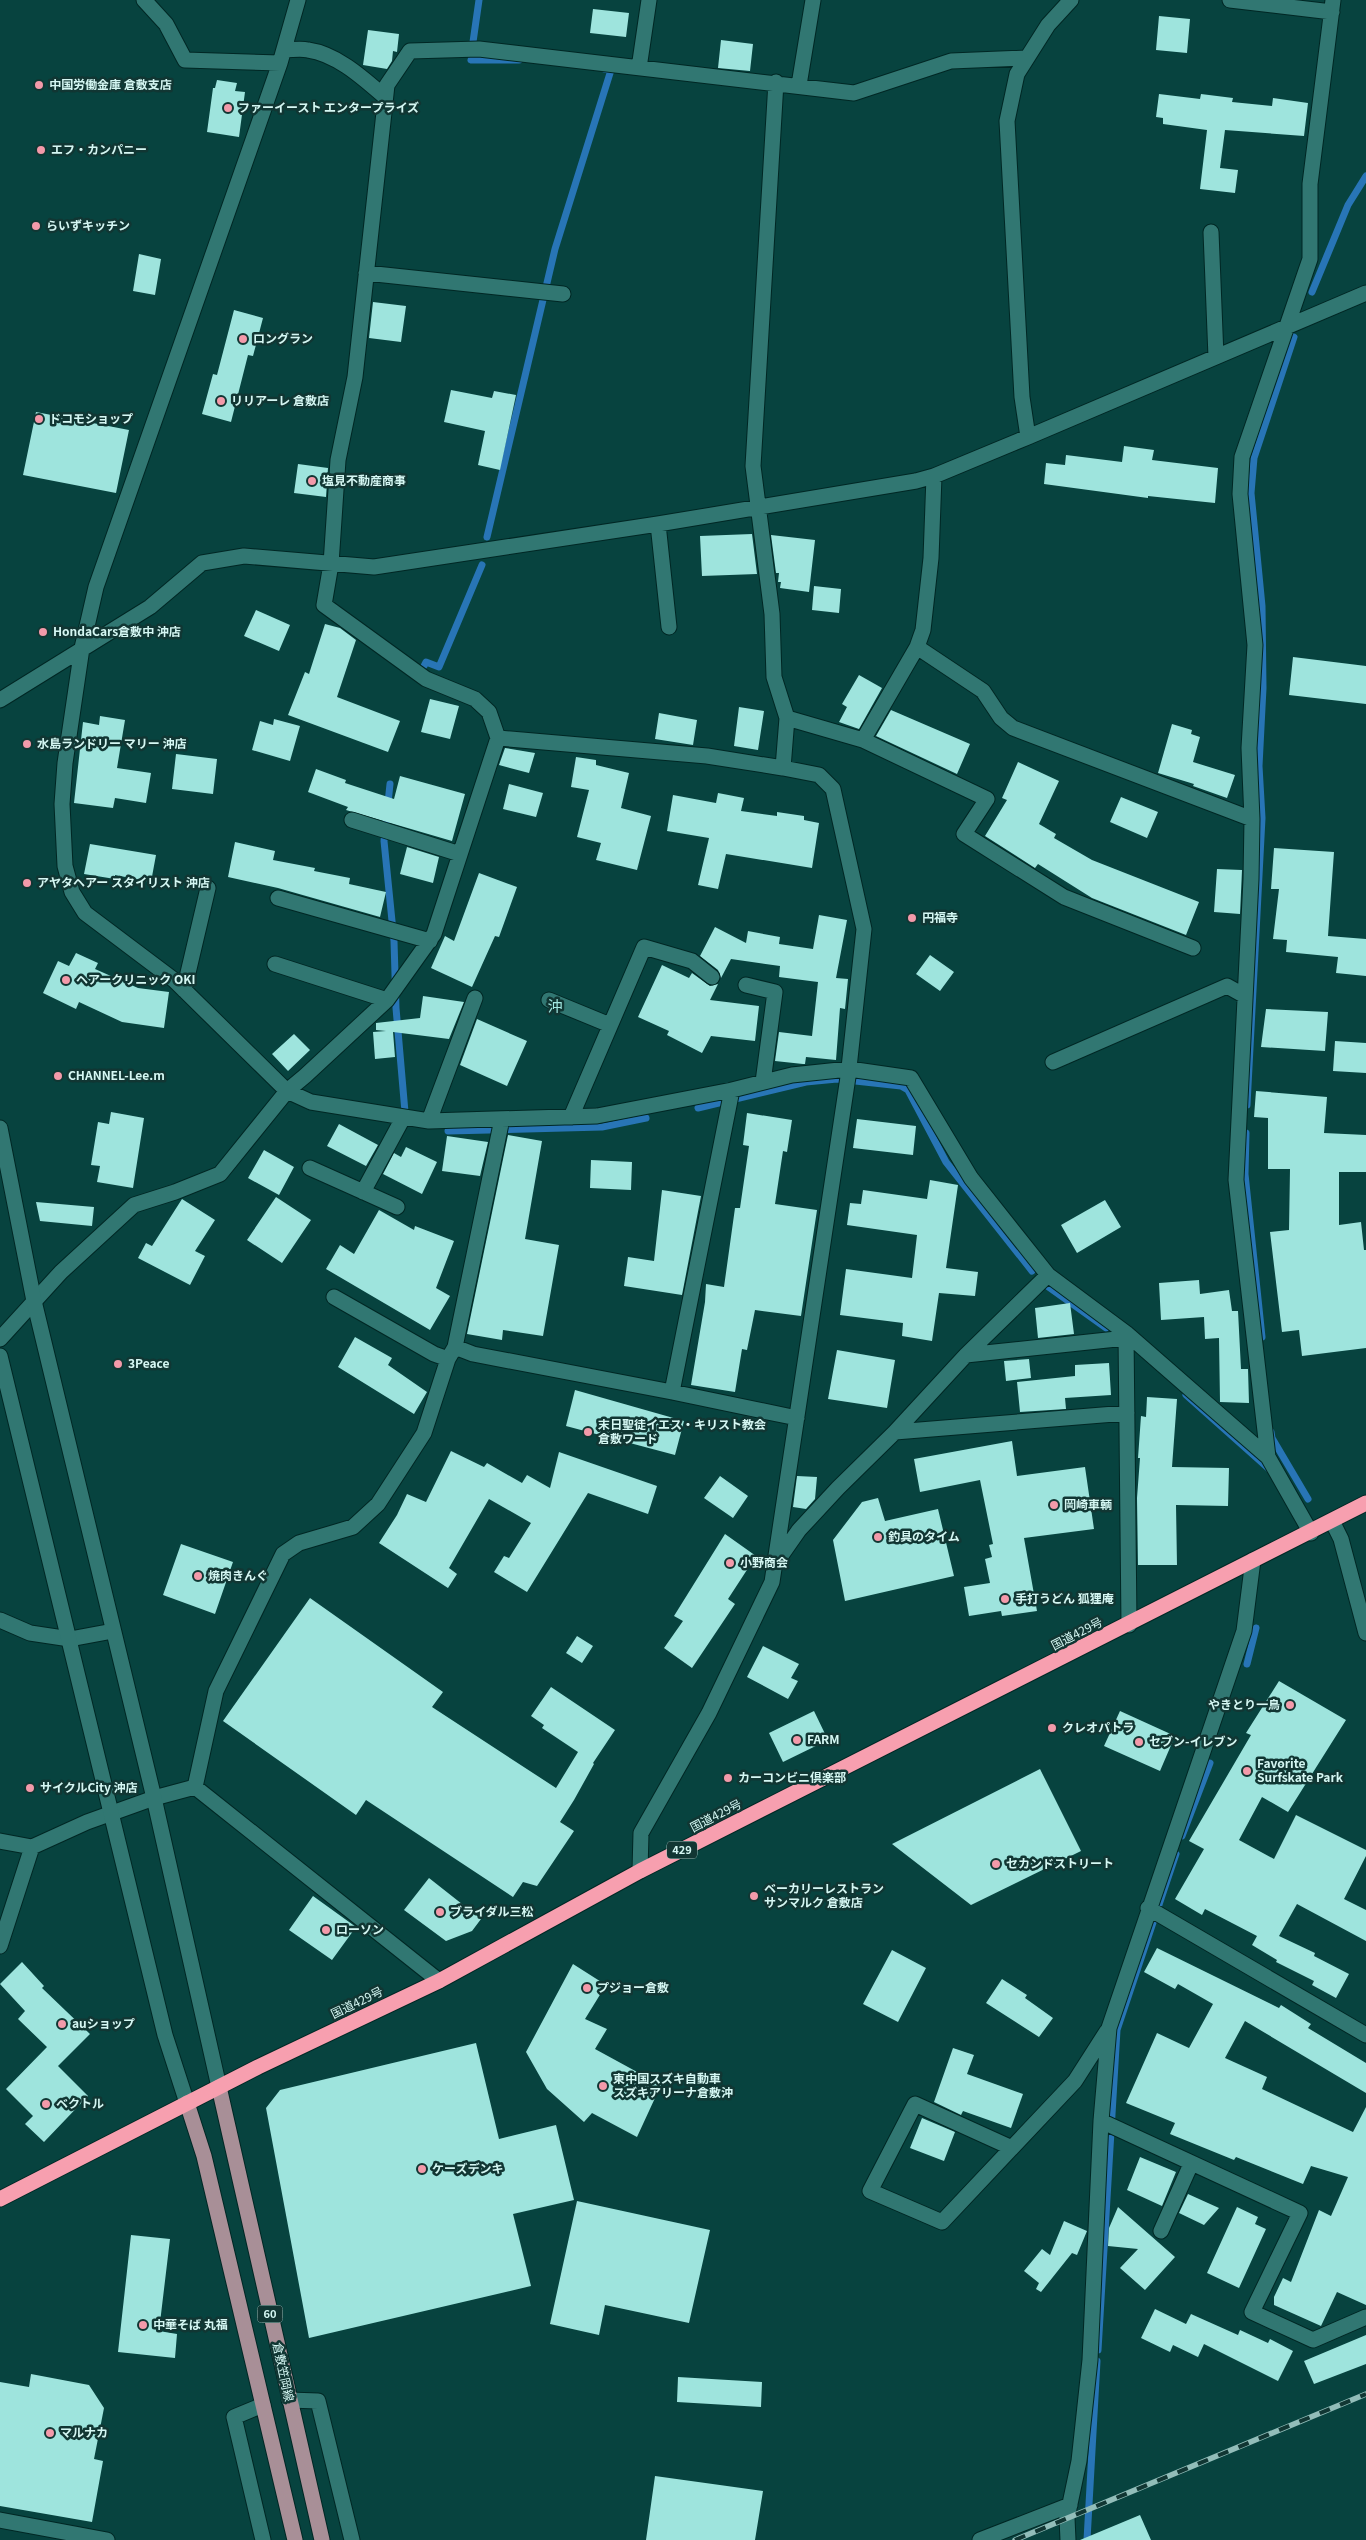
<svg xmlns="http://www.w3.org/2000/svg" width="1366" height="2540" font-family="Georgia,'Noto Sans JP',serif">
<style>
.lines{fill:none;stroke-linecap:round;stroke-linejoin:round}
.stream{stroke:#2875b6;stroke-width:7}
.building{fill:#9ee4dd}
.street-casing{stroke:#002724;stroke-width:17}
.secondary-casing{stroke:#002724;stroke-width:17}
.primary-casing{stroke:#002724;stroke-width:17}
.highway-casing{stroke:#002724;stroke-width:17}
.street{stroke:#317772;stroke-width:15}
.secondary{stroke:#317772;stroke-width:15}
.primary{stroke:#a88f97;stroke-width:15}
.highway{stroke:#f79faf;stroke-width:15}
.rail-casing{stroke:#92bdb9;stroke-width:5.5}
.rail{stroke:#113633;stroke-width:4;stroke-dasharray:11;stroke-linecap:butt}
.poi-dot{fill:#f39aaa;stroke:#113633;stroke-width:2}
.labels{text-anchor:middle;stroke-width:5;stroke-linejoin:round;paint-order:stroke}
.shield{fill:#113633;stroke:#9abdb9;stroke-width:1}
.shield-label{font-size:11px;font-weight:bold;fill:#d5f7f3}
.poi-label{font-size:12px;font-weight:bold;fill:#d5f7f3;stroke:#113633;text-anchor:start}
.street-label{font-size:12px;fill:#d5f7f3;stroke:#113633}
.quarter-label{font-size:15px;fill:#a2e8e2;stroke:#113633}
</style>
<rect width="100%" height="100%" fill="#07433f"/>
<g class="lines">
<path class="stream" d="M473 42 479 0
M472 57 471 60H519
M1312 292 1348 205 1366 176
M487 537 555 249 611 70 604 69
M424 666 426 662 439 667 482 565
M390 784 384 841 394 941 396 1008 405 1112
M1247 1105 1262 818 1259 766 1263 688 1262 606 1251 493 1254 458 1294 337
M698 1108 806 1082 837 1079 901 1086 908 1090 946 1162 1032 1271
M448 1131 602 1127 646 1118
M1246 1133 1245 1174 1262 1337
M1047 1286 1106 1328
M1186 1395 1269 1469
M1271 1432 1272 1438 1308 1499
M1247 1664 1256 1628
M1182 1836 1210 1763
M1098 2350 1117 2030 1176 1854
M1087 2540 1097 2361"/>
</g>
<path class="building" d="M593 9 629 13 626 37 590 33Z
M1159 16 1190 19 1187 53 1156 50Z
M368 30 399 34 397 52 393 51 392 61 387 69 363 65Z
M721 40 753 44 750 71 718 68Z
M217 80 237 83 235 91 245 92 239 137 207 132 213 88H215Z
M1159 94 1200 99 1201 94 1233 98 1232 102 1272 106 1273 98 1308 103 1304 136 1225 130 1220 168 1238 170 1235 193 1200 189 1207 130 1163 124V118L1156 117Z
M139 254 161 259 155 295 133 291Z
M373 302 406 306 401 342 369 338Z
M234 310 263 318 253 356 248 355 231 422 202 414 213 374 217 375Z
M451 390 492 398 494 391 516 395 500 470 478 465 485 431 444 422Z
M36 412 129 430 116 493 23 475Z
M1124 446 1154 450 1152 460 1218 468 1215 503 1148 496V498L1044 484 1046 463 1065 465 1066 455 1122 462Z
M298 464 328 468 326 497 294 493Z
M752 534 757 574 702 576 700 536Z
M771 535 815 540 809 592 780 588 781 582H778L779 573H776Z
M814 586 841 589 839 613 812 610Z
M256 610 290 625 279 651 244 636Z
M325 624 340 628 356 640 337 697 400 721 388 752 288 715 305 672 309 674Z
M1293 657 1366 666V704L1289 695Z
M859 675 882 688 859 729 839 722 847 707 842 704Z
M430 699 459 706 450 739 421 732Z
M739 707 764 711 758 750 734 746Z
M891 710 970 744 957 774 876 736Z
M659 713 697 720 693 745 655 739Z
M100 716 125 720 117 768 151 773 146 803 115 798 113 808 74 803 83 722 99 725Z
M274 719 300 726 290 761 252 750 260 721 273 725Z
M1172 724 1192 730 1191 734 1200 737 1193 762 1235 775 1227 798 1193 786 1194 784 1158 773Z
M505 748 535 753 529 773 499 765Z
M176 754 217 759 213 794 172 789Z
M576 757 596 760V765L629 773 621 808 651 816 637 870 596 860 601 843 577 837 589 790 571 787Z
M1018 762 1059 781 1039 824 1056 834 1054 838 1092 860 1199 902 1186 935 1092 898 1038 864 1035 868 985 836 1007 800 1002 798Z
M316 769 346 780 345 783 394 799 400 776 465 794 452 841 346 810 348 807 308 792Z
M509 784 543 793 536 817 503 809Z
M718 793 744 798 741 811 777 816V812L804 816V820L819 823 812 868 726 854 718 889 698 885 709 838 667 831 673 795 716 803Z
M1121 797 1158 812 1147 838 1110 822Z
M235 842 275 851 273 860 315 868 314 871 350 878 349 884 386 892 380 917 278 888 228 877Z
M90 844 156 855 151 882 115 875V879L84 874Z
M407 847 439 857 433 883 400 874Z
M1274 848 1334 852 1328 936 1366 939V976L1336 973 1338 957 1286 952 1287 940 1273 939 1279 889H1271Z
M1217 869 1242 870 1240 914 1214 912Z
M479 873 517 887 499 937 495 936 472 987 431 968 445 936 454 941Z
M819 915 847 920 836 978 848 979 845 1009 840 1008 836 1060 806 1057 805 1064H803L775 1061 779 1032 812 1036 818 982 779 977 780 966 731 959 721 978 718 970 700 956 715 927 746 943 748 931 780 937 779 944 813 949Z
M76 953 98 963 95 969 138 988 169 992 164 1028 122 1022 79 1002 76 1009 43 993 58 961 69 966Z
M930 955 954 972 940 991 916 974Z
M662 965 689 978 692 973 710 986 718 984 710 1000 759 1006 755 1041 711 1036 702 1053 667 1035 669 1031 638 1017Z
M423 996 464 1002 449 1039 393 1032 395 1057 375 1059 373 1032 386 1031 376 1030V1023L420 1018Z
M1266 1009 1328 1012 1325 1051 1261 1047Z
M477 1019 527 1041 507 1086 460 1065Z
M294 1034 310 1050 288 1071 272 1054Z
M1335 1041 1366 1043V1073L1333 1071Z
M1256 1091 1327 1097 1324 1133 1366 1135V1172H1339V1225L1361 1222 1364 1250H1366V1348L1302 1356 1299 1330 1282 1332 1270 1232 1289 1230 1290 1169H1268V1118L1254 1117Z
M111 1112 144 1118 133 1188 97 1182 100 1166 91 1165 98 1122 109 1124Z
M747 1113 792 1120 787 1152 783 1151 775 1204 817 1210 801 1316 755 1310 747 1350 742 1349 735 1392 691 1385 705 1302 706 1284 724 1287 735 1208H740L749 1146 743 1145Z
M857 1119 916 1126 913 1155 853 1148Z
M339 1124 378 1145 366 1166 327 1146Z
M508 1135 542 1141 525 1239 559 1245 543 1336 503 1330 502 1340 467 1334Z
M447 1136 488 1142 480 1176 442 1171Z
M406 1147 437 1162 422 1194 383 1174 394 1153 401 1157Z
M264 1150 294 1167 279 1195 248 1178Z
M591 1160 632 1162 631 1190 590 1188Z
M930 1180 958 1185 946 1268 978 1272 975 1296 939 1293 932 1341 902 1336 903 1323 840 1315 846 1269 912 1278 917 1235 847 1225 850 1203 861 1204 863 1190 927 1199Z
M662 1190 701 1196 682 1295 624 1286 628 1257 654 1261Z
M276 1197 311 1220 282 1263 247 1240Z
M182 1199 215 1220 195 1251 205 1256 190 1285 138 1258 146 1243 152 1246Z
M1105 1200 1121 1227 1077 1253 1061 1225Z
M36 1202 94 1207 92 1226 40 1221Z
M379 1210 414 1230 415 1226 454 1241 436 1288 450 1296 430 1330 326 1269 340 1245 354 1254Z
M1199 1280 1200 1294 1229 1290 1232 1311H1238L1241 1369H1248L1249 1403 1220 1402 1219 1338 1205 1339 1204 1317 1161 1320 1159 1283Z
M1070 1303 1074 1334 1038 1338 1035 1308Z
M355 1337 392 1358 388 1365 427 1392 414 1414 338 1367Z
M837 1350 895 1360 887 1408 828 1399Z
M1029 1359 1031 1378 1006 1381 1004 1361Z
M1109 1363 1111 1395 1065 1398 1066 1409 1020 1412 1017 1382 1075 1376V1365Z
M575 1390 684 1421 675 1455 566 1426Z
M1147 1397 1177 1399 1172 1467 1229 1468 1228 1506 1176 1505 1177 1565H1138L1137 1498 1140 1458H1138L1141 1416 1146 1417Z
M1012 1441 1017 1476 1085 1467 1094 1529 1024 1538 1037 1611 1002 1616 1001 1611 969 1616 964 1587 990 1583 985 1559 992 1557 989 1545 993 1544 980 1480 920 1492 914 1459Z
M451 1451 484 1467 487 1463 522 1483 527 1475 550 1488 559 1452 657 1486 648 1514 588 1493 527 1592 494 1572 504 1556 509 1558 531 1523 489 1499 449 1568 457 1574 448 1588 379 1543 397 1515 407 1494 426 1502Z
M720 1476 748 1496 733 1518 704 1498Z
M797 1476 817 1477 815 1499 806 1509 793 1507Z
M878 1498 885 1521 938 1509 954 1576 845 1601 833 1540 862 1502Z
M725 1534 756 1556 728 1599 735 1604 692 1668 664 1648 683 1621 674 1616Z
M181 1544 233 1562 215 1614 163 1595Z
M310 1598 443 1692 432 1707 556 1788 578 1752 542 1728 544 1725 531 1716 551 1687 615 1730 593 1763 594 1764 574 1800 560 1822 574 1831 537 1886 523 1882 513 1897 366 1800 356 1815 223 1721Z
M577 1636 593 1646 582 1663 566 1653Z
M763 1646 799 1664 791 1678 798 1681 788 1699 747 1677Z
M1279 1681 1346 1720 1288 1812 1262 1797 1239 1840 1274 1859 1296 1815 1366 1850V1856L1344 1899 1366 1910V1941L1297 1904 1279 1936 1315 1953 1314 1956 1349 1974 1336 1998 1312 1985 1314 1981 1276 1962 1277 1960 1252 1945 1257 1936 1205 1909 1202 1915 1175 1899 1204 1849 1189 1841 1251 1735 1246 1733Z
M814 1711 828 1740 783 1762 769 1733Z
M1120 1711 1175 1736 1160 1771 1104 1746Z
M1040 1769 1081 1851 971 1905 892 1844Z
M429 1878 481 1919 472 1931 446 1941 404 1910Z
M313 1896 356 1927 332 1960 289 1930Z
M1157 1948 1279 2008 1281 2005 1311 2024 1308 2028 1366 2063V2093L1245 2021 1225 2058 1267 2077 1262 2089 1353 2132 1366 2107V2305L1337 2292 1321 2326 1274 2305V2297L1283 2278 1291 2282 1319 2210 1331 2216 1348 2177 1311 2166 1303 2184 1236 2157 1234 2160 1170 2134 1175 2123 1126 2103 1157 2033 1189 2048 1213 2004 1178 1984 1175 1989 1144 1972Z
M892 1950 926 1968 898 2022 863 2004Z
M22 1962 44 1986 42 1988 90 2034 58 2066 88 2096 44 2142 25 2124 33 2116 6 2089 47 2047 18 2019 25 2011 0 1984Z
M573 1964 606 1985 585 2019 607 2029 595 2049 661 2085 637 2137 592 2113 584 2122 547 2089 526 2052Z
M1002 1979 1027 1995 1025 1998 1053 2018 1039 2037 986 2003Z
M476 2043 499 2139 556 2125 574 2200 513 2214 531 2286 309 2338 266 2108 280 2090Z
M953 2048 974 2055 967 2074 1023 2094 1011 2128 963 2111 961 2115 934 2102Z
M922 2118 955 2132 944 2161 910 2148Z
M1140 2157 1176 2172 1162 2206 1127 2190Z
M1188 2194 1219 2208 1204 2225 1179 2213Z
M577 2201 710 2230 689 2323 605 2305 599 2335 550 2324Z
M1118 2207 1175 2257 1145 2290 1120 2268 1138 2249 1108 2246 1109 2228Z
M1237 2207 1258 2217 1255 2224 1266 2229 1239 2288 1207 2273Z
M1064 2221 1087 2231 1077 2255 1072 2253 1041 2292 1036 2289 1039 2283 1024 2271 1042 2249 1050 2255Z
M131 2235 170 2239 159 2331 177 2334 175 2358 118 2352Z
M1155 2309 1186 2324 1191 2314 1238 2335 1240 2330 1268 2343 1270 2339 1293 2351 1278 2381 1204 2344 1198 2357 1173 2345 1170 2352 1141 2338Z
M1366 2335V2364L1314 2384 1304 2361Z
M31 2374 89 2385 104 2408 94 2459 103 2461 92 2522 0 2506V2382L29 2387Z
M678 2377 762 2382 761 2407 677 2402Z
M655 2476 763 2491 755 2540H646Z
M1140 2515 1151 2540H1080Z"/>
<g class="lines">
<defs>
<path id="street" d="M144 0 166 24 185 60 280 63
M298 0 280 63 96 587 82 648 65 763 62 804 65 866 72 892 85 913 174 980 287 1091 311 1102 429 1121 597 1116 732 1090 792 1075 849 1069 911 1078 971 1178 1048 1275 1126 1333 1268 1457 1311 1533
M1230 0 1332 12
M284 50C292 50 300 48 308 50 337 54 363 78 385 97
M639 68 649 0
M776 82 753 466 772 614 774 677 787 718 783 768
M799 85 813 0
M1211 232 1216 357
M366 273 563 294
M1028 437 1022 397 1007 121 1017 74 1048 25 1071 0
M658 524 669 627
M917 647 983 691 1001 718 1013 728 1252 819
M0 700 150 607 202 563 244 556 374 567 658 524 916 481 934 476 1028 437 1366 293
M787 718 863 740 987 799 964 834 1064 897 1193 948
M498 738 707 756 783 768 819 775 833 789 864 929 848 1077 772 1582 709 1713 641 1833 640 1871
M863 740 917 647 923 630 931 558 934 476
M352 820 460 854
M278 898 430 941
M275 964 387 1000
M746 985 775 992 763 1082
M184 990 208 888
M549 1000 610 1025
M1053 1062 1227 986 1245 996
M571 1117 644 947 692 961 712 977
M429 1121 475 998
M310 1168 397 1207
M363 1192 403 1118
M334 1297 434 1354 448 1359
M1126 1333 1129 1625
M0 1339 61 1272 134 1205 175 1192 220 1174 287 1091 305 1076 387 1000 434 934 498 738 489 712 475 699 426 679 324 605 331 564 338 460 355 377 387 85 410 51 479 49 854 93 951 61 1027 58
M455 1347 473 1354 672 1392 797 1418
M966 1355 1126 1338
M672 1392 732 1090
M895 1432 966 1355 1048 1275
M1268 1457 1236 1180 1251 879 1252 819 1249 748 1255 645 1240 494 1242 457 1310 259V184L1333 0
M1332 1521 1341 1539 1366 1633
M778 1560 799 1530 838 1488 895 1432 1127 1413
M0 1620 30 1633 70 1639 113 1631
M195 1787 216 1691 283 1554 299 1543 353 1527 378 1504 424 1433 448 1359 455 1347 502 1119
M195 1787 439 1981
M0 1841 32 1847 87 1822 154 1798 195 1787
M1148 1908 1366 2035
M0 1946 32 1847
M1101 2121 1300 2213 1252 2312 1313 2340 1366 2317
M1012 2148 915 2104 870 2191 942 2222 1075 2081 1107 2031
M1161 2231 1191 2164
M289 2400 318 2401 352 2540
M263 2405 234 2417 263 2540
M0 2520 107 2540
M980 2540 1070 2505
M1068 2540 1067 2518 1079 2461 1090 2360 1101 2121 1109 2028 1244 1631 1253 1560"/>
<path id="secondary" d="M0 1128 34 1301 154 1798 219 2087
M0 1356 165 2035 187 2103"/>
<path id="primary" d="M219 2087 322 2540
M187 2103 204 2156 295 2540"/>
<path id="highway" d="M0 2199 258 2067 439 1981 640 1871 1366 1503"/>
</defs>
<use href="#street" class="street-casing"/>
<use href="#secondary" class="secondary-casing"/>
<use href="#primary" class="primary-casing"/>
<use href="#highway" class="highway-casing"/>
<use href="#street" class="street"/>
<use href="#secondary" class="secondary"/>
<use href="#primary" class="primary"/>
<use href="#highway" class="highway"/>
<defs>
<path id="rail" d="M1015 2540 1366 2394"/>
</defs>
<use href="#rail" class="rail-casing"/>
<use href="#rail" class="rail"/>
</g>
<g class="poi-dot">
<circle cx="39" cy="85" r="5"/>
<circle cx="228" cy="108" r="5"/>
<circle cx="41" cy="150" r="5"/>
<circle cx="36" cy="226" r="5"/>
<circle cx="243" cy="339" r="5"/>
<circle cx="221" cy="401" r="5"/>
<circle cx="39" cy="419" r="5"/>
<circle cx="312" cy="481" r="5"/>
<circle cx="43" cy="632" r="5"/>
<circle cx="27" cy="744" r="5"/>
<circle cx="27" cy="883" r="5"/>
<circle cx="912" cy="918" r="5"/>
<circle cx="66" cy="980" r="5"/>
<circle cx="58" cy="1076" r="5"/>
<circle cx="118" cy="1364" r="5"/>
<circle cx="588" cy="1432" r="5"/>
<circle cx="1054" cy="1505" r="5"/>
<circle cx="878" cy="1537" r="5"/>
<circle cx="730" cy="1563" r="5"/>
<circle cx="198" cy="1576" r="5"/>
<circle cx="1005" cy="1599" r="5"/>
<circle cx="1290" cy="1705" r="5"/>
<circle cx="1052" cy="1728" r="5"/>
<circle cx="797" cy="1740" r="5"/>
<circle cx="1139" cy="1742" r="5"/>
<circle cx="1247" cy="1771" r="5"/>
<circle cx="728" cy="1778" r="5"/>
<circle cx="30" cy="1788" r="5"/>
<circle cx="996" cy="1864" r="5"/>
<circle cx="754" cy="1896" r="5"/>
<circle cx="440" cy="1912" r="5"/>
<circle cx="326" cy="1930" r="5"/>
<circle cx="587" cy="1988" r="5"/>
<circle cx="62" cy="2024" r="5"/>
<circle cx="603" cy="2086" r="5"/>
<circle cx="46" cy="2104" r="5"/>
<circle cx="422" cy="2169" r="5"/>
<circle cx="143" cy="2325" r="5"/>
<circle cx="50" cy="2433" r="5"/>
</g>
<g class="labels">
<g class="shield">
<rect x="667" y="1841.5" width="30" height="17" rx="4"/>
<rect x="257.5" y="2305.5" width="25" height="17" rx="4"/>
</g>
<g class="shield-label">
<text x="682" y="1854">429</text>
<text x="270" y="2318">60</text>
</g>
<g class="poi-label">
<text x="49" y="89">中国労働金庫 倉敷支店</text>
<text x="238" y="112">ファーイースト エンタープライズ</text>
<text x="51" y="154">エフ・カンパニー</text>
<text x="46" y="230">らいずキッチン</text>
<text x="253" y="343">ロングラン</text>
<text x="231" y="405">リリアーレ 倉敷店</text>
<text x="49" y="423">ドコモショップ</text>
<text x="322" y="485">塩見不動産商事</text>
<text x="53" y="636">HondaCars倉敷中 沖店</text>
<text x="37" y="748">水島ランドリー マリー 沖店</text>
<text x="37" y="887">アヤタヘアー スタイリスト 沖店</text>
<text x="922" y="922">円福寺</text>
<text x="76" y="984">ヘアークリニック OKI</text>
<text x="68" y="1080">CHANNEL-Lee.m</text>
<text x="128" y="1368">3Peace</text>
<text x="598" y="1429">末日聖徒イエス・キリスト教会<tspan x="598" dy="14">倉敷ワード</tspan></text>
<text x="1064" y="1509">岡崎車輌</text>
<text x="888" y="1541">釣具のタイム</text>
<text x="740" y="1567">小野商会</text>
<text x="208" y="1580">焼肉きんぐ</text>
<text x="1015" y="1603">手打うどん 狐狸庵</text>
<text x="1280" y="1709" text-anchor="end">やきとり一鳥</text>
<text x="1062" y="1732">クレオパトラ</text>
<text x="807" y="1744">FARM</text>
<text x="1149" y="1746">セブン-イレブン</text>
<text x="1257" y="1768">Favorite<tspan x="1257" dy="14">Surfskate Park</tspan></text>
<text x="738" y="1782">カーコンビニ倶楽部</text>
<text x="40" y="1792">サイクルCity 沖店</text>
<text x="1006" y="1868">セカンドストリート</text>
<text x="764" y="1893">ベーカリーレストラン<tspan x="764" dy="14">サンマルク 倉敷店</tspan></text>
<text x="450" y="1916">ブライダル三松</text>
<text x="336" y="1934">ローソン</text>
<text x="597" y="1992">プジョー倉敷</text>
<text x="72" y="2028">auショップ</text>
<text x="613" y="2083">東中国スズキ自動車<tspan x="613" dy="14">スズキアリーナ倉敷沖</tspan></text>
<text x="56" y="2108">ベクトル</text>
<text x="432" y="2173">ケーズデンキ</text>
<text x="153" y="2329">中華そば 丸福</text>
<text x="60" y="2437">マルナカ</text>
</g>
<g class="street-label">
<text transform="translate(1077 1634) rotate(-27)" y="4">国道429号</text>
<text transform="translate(716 1816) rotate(-27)" y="4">国道429号</text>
<text transform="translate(357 2003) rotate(-26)" y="4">国道429号</text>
<text transform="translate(283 2372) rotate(78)" y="4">倉敷笠岡線</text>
</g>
<g class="quarter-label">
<text x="555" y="1012">沖</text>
</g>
</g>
</svg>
